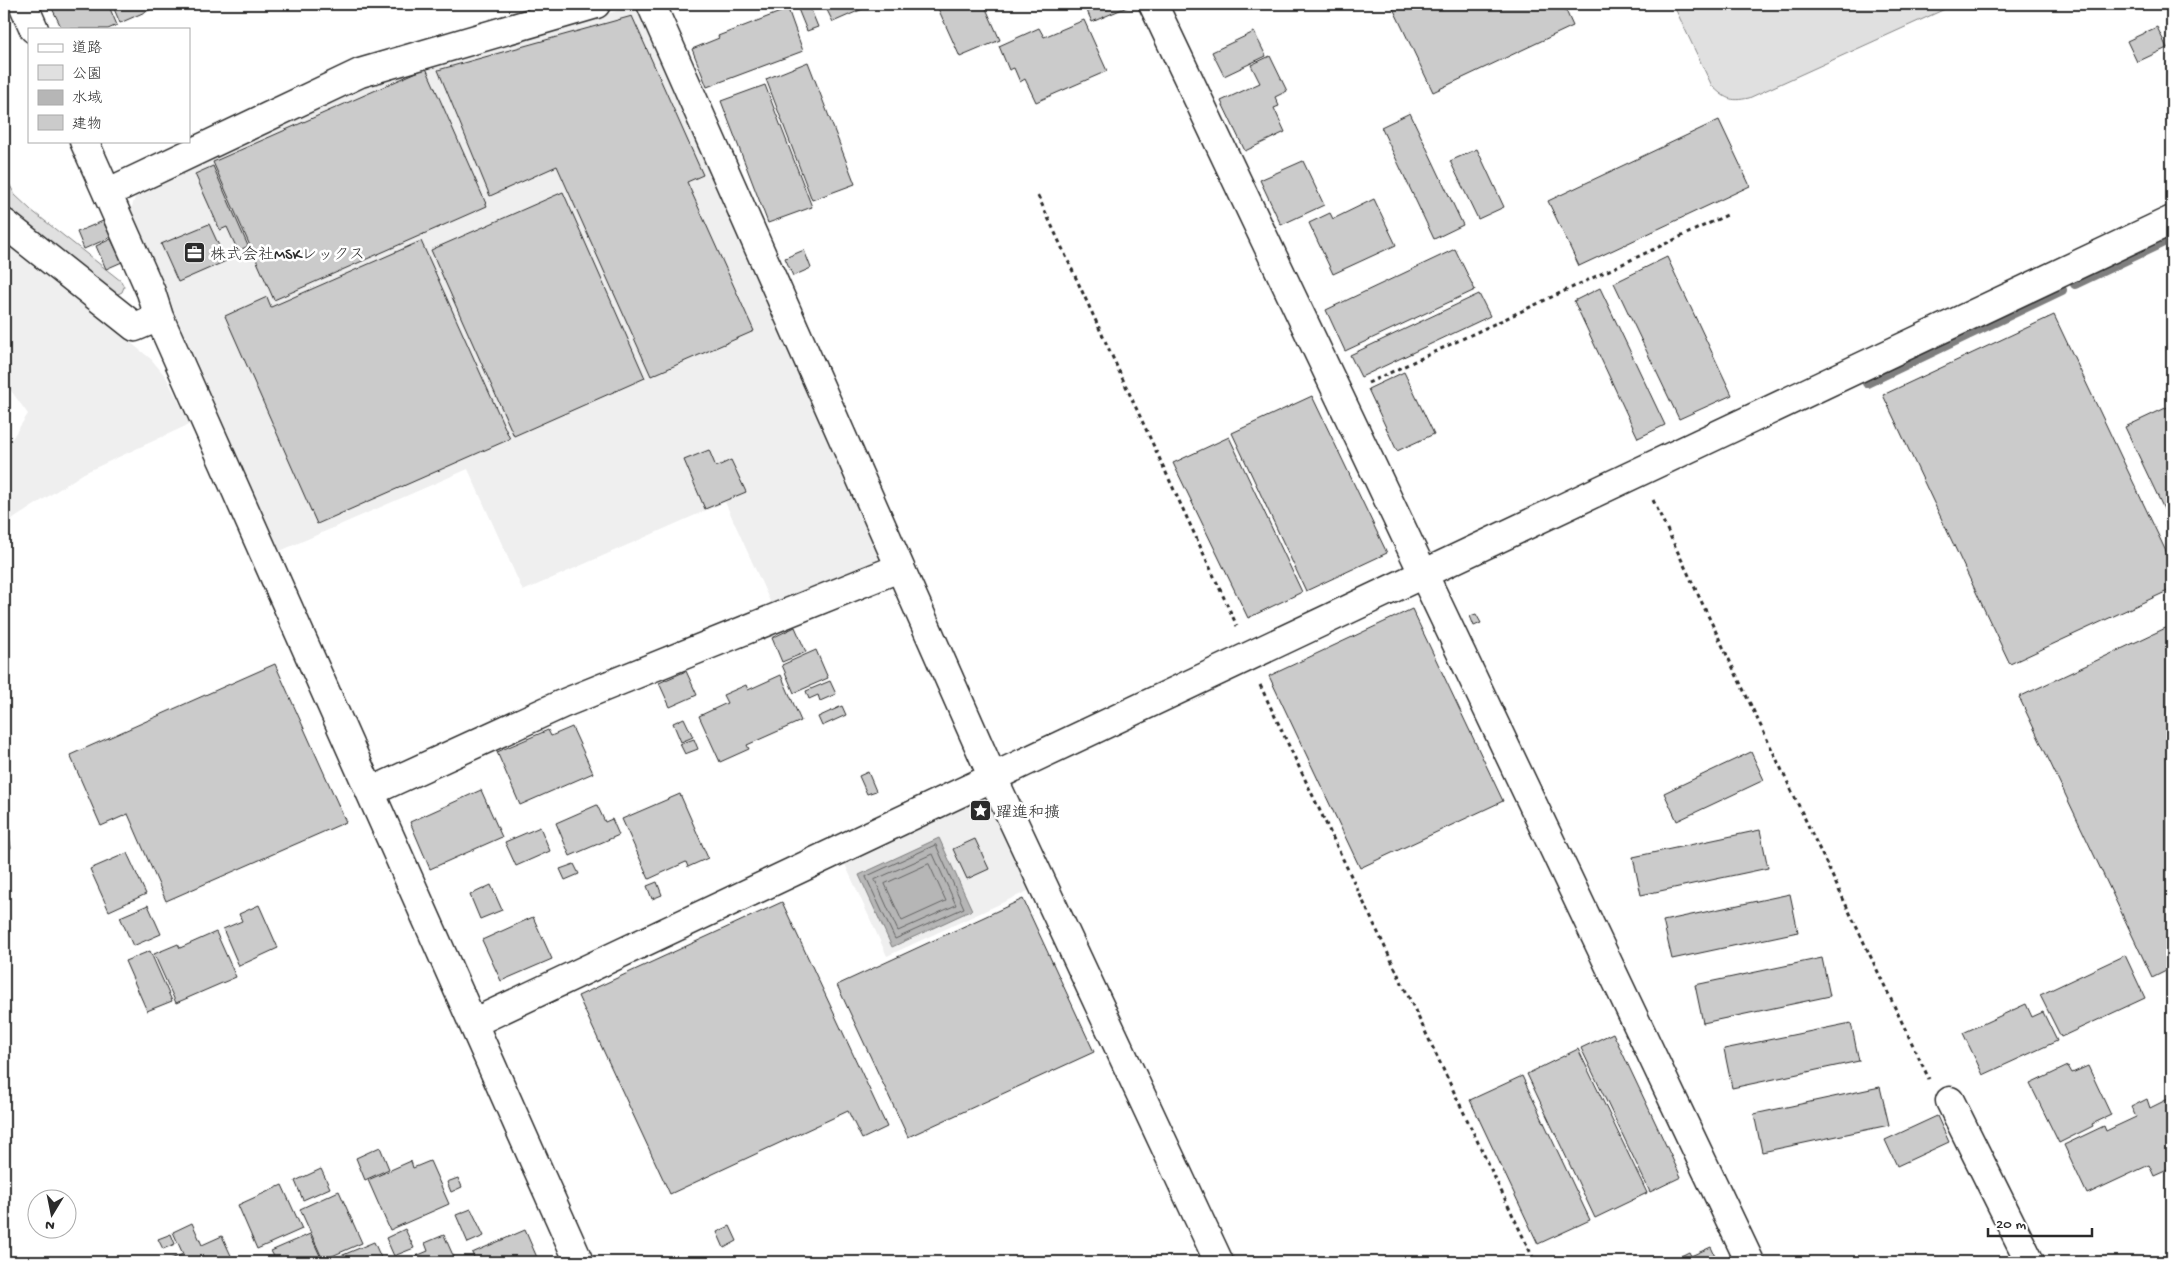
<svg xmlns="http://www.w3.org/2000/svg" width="2176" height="1266" font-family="'Gochi Hand','Klee One',sans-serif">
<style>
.built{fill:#efefef}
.green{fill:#e0e0e0;stroke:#868686}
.water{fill:#b6b6b6;stroke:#7e7e7e}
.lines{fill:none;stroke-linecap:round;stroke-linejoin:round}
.shore{stroke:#636363;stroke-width:1}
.stream{stroke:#7e7e7e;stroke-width:10}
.building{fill:#cbcbcb;stroke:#2b2b2b}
.minor-casing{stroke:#2b2b2b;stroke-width:31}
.path{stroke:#2b2b2b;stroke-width:3;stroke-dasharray:4 4;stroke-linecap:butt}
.minor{stroke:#fff;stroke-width:28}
.labels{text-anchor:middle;stroke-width:5;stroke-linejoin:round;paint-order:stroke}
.poi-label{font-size:16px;fill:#2b2b2b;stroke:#fff;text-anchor:start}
</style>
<rect width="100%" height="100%" fill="#fff"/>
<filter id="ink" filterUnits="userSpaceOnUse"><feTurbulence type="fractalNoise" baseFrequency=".02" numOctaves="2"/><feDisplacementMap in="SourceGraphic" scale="10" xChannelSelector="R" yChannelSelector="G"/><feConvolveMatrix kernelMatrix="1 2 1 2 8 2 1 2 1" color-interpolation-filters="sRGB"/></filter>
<g filter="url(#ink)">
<path class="built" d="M627 8 641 15 880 554 874 568 773 608 725 502 523 591 468 469 280 551 174 311 166 287 131 209 136 195 365 85Z
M4 240 151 359 166 377 190 424 84 473 4 525V451L28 414 4 381Z
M977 799 990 804 1030 890 887 956 844 862Z"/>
<path class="green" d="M1673 4H1956L1749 98C1730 102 1726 99 1712 86Z
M4 174 15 195 31 210 121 281 124 287 122 292 118 294 112 292 4 206Z"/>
<path class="water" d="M939 838 972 910 892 947 859 875Z"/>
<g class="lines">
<path class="shore" d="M936 845 964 908 895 939 866 877Z
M933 854 956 905 898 931 875 880Z
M929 864 946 901 902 921 885 884Z"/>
<path class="stream" d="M2075 284 2172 238
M1867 383 2062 290"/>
</g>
<path class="building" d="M50 4H108L117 25 108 29H62Z
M112 4H163L120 23Z
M824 4H874L833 22Z
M936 4H984L1000 40 960 57Z
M1084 4H1134L1092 22Z
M1391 4H1563L1573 26 1433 92Z
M809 5 818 27 807 31 798 9Z
M788 9 803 51 707 87 692 49 719 38 718 36Z
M632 16 703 175 687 182 754 331 651 376 557 166 490 196 438 70Z
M1084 20 1107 71 1036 102 1025 79 1020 82 1014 68 1009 70 999 46 1039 28 1044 37Z
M2157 27 2167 48 2137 62 2127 41Z
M1254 32 1266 56 1224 76 1212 52Z
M1270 56 1287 91 1275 97 1279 106 1274 108 1285 132 1245 151 1221 101 1260 83 1251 65Z
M808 62 855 184 812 200 766 79Z
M426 68 487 206 274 300 213 162Z
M765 85 812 207 768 223 721 101Z
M1410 113 1463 225 1434 239 1381 127Z
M1719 120 1750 186 1579 266 1548 201Z
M1477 149 1504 207 1478 219 1450 161Z
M1303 161 1324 205 1281 225 1260 180Z
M213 166 248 246 238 251 227 227 220 230 195 174Z
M563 192 645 378 514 436 431 250Z
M1374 199 1396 245 1333 274 1309 223 1330 213 1333 219Z
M103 221 111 237 84 249 77 232Z
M209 224 226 261 178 282 161 244Z
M111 239 122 262 106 269 96 246Z
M421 241 510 439 317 524 225 316 267 297 271 307Z
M1455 249 1475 290 1345 351 1326 310Z
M804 250 811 268 793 276 785 258Z
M1667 257 1732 395 1679 419 1614 283Z
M1600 288 1665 425 1638 438 1574 301Z
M1479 294 1490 316 1361 377 1350 355Z
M2054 315 2172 564V589L2010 664 1883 395Z
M1404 372 1434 434 1397 451 1368 389Z
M1312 396 1387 553 1306 591 1232 433Z
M2172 405V526L2125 427Z
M1229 437 1302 592 1248 618 1173 463Z
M709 450 716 467 731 460 746 492 705 509 684 460Z
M1412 609 1503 801 1360 868 1269 676Z
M1476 614 1481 623 1474 626 1470 616Z
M2172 625V967L2152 977 2019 697Z
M795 627 806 652 782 662 772 638Z
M816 650 828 678 794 693 782 665Z
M275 664 346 822 166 901 128 814 101 826 70 755Z
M686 671 697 695 670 707 659 683Z
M781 675 801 721 747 745 749 749 720 762 699 716 727 703 723 695 746 685 748 690Z
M830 681 836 694 820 701 818 695 809 699 806 691Z
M842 706 846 715 822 726 818 717Z
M684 718 693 737 681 742 673 723Z
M572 727 593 773 520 805 497 752 548 730 551 736Z
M694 739 698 749 685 754 680 744Z
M1751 752 1764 780 1677 821 1664 793Z
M868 772 876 791 867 794 859 776Z
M481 790 502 837 430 869 410 822Z
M680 794 708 858 688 867 686 862 649 879 622 819Z
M4 802 11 848 4 849Z
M597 805 605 822 612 819 619 835 570 856 556 823Z
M540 827 550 851 516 866 505 842Z
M1760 830 1768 868 1641 895 1633 857Z
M975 839 989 869 967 879 953 849Z
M127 853 146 894 109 911 90 869Z
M574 864 579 874 565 880 560 869Z
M657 882 662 895 652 899 647 886Z
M491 885 502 910 480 919 470 895Z
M1790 894 1798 932 1672 959 1663 921Z
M1023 899 1094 1052 908 1137 837 985Z
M782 902 887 1127 862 1139 848 1111 670 1194 578 996Z
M148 905 161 934 133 946 120 917Z
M259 905 278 948 239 966 223 929 242 921 239 914Z
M533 917 552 959 501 981 482 940Z
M216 932 236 977 176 1003 154 954 178 944 180 948Z
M150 951 172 1001 147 1011 125 961Z
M2125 955 2145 998 2061 1037 2040 995Z
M1822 958 1830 996 1703 1023 1695 985Z
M2026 1004 2032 1017 2043 1012 2057 1041 1983 1075 1963 1033Z
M1851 1023 1859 1061 1732 1088 1724 1049Z
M1613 1033 1681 1177 1650 1192 1581 1048Z
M1578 1049 1647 1193 1595 1218 1527 1074Z
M2068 1066 2072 1073 2088 1066 2111 1115 2092 1124 2093 1126 2059 1143 2030 1084Z
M1522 1076 1590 1220 1538 1244 1470 1100Z
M1880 1087 1889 1125 1762 1152 1754 1114Z
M2172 1097V1168L2154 1176 2149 1165 2087 1194 2064 1145 2104 1126 2106 1131 2136 1117 2131 1107 2147 1099 2150 1108Z
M1937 1116 1949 1142 1897 1166 1885 1140Z
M380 1147 389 1169 365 1180 356 1158Z
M411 1161 413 1168 430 1161 449 1204 390 1230 368 1180Z
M321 1169 330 1188 303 1200 295 1181Z
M458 1178 462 1187 451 1192 447 1182Z
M282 1185 302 1229 257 1249 238 1205Z
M339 1191 362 1243 323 1260 300 1209Z
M471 1209 484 1236 468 1243 456 1215Z
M192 1223 202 1245 222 1236 234 1262H173L171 1259 183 1254 173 1232Z
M730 1226 737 1241 724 1248 717 1232Z
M405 1229 414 1248 394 1256 386 1238Z
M525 1230 539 1262H476L472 1253Z
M171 1234 175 1244 163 1249 158 1239Z
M310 1234 323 1262H277L271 1251Z
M444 1235 456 1262H402L428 1251 425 1243Z
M374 1242 383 1262H332L331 1260Z
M1711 1247 1718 1262H1674L1673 1260 1689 1252 1691 1256Z"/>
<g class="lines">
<defs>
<path id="minor" d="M23 4 34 29
M651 4 993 778 1219 1262
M1153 4 1750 1262
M84 141 151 292 159 317 579 1262
M107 193 360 73 596 4
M4 223 135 327 159 317
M370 792 562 704 899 568
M473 1023 2172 220
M1950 1101 2030 1262"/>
</defs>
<use href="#minor" class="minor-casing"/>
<path class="path" d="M1038 196 1237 626
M1368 383 1729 214
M1653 500 1929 1079
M1260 685 1535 1262
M1594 1262H1596"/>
<use href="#minor" class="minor"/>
</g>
</g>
<defs>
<symbol id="office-square" viewBox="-11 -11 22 22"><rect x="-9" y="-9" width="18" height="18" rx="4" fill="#2b2b2b" stroke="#fff"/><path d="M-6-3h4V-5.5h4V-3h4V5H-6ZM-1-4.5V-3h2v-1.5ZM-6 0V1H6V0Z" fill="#fff"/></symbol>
<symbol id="sight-square" viewBox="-11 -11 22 22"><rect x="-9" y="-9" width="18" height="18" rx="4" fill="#2b2b2b" stroke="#fff"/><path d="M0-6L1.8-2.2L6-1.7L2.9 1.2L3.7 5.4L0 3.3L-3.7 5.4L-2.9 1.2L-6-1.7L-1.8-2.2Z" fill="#fff"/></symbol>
</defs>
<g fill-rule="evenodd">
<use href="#office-square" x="182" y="240" width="25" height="25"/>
<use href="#sight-square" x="968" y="798" width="25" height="25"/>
</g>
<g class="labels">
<g class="poi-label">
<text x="210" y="259">株式会社MSKレックス</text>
<text x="996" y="817">躍進和擴</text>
</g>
</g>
<rect width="2176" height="1266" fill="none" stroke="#fff" stroke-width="20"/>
<rect x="10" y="10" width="2156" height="1246" fill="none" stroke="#2b2b2b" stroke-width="2" filter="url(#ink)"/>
<rect x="28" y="28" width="162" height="115" fill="#ffffff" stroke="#aaaaaa"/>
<rect x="38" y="44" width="25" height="8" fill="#ffffff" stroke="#aaaaaa"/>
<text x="72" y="52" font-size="15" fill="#2b2b2b">道路</text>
<rect x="38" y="65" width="25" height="15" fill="#e0e0e0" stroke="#aaaaaa"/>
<text x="72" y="78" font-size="15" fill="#2b2b2b">公園</text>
<rect x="38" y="90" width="25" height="15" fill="#b6b6b6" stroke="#aaaaaa"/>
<text x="72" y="102" font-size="15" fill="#2b2b2b">水域</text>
<rect x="38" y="115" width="25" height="15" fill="#cbcbcb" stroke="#aaaaaa"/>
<text x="72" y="128" font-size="15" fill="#2b2b2b">建物</text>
<g transform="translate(52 1214) rotate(190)"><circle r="24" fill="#ffffff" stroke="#aaaaaa"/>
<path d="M0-4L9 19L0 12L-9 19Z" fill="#2b2b2b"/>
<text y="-8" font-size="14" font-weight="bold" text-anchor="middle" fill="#2b2b2b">N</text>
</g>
<path d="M1988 1228v8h104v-8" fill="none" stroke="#2b2b2b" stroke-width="2.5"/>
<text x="1996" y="1228" font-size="15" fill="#2b2b2b" stroke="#ffffff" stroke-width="4" paint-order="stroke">20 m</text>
</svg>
